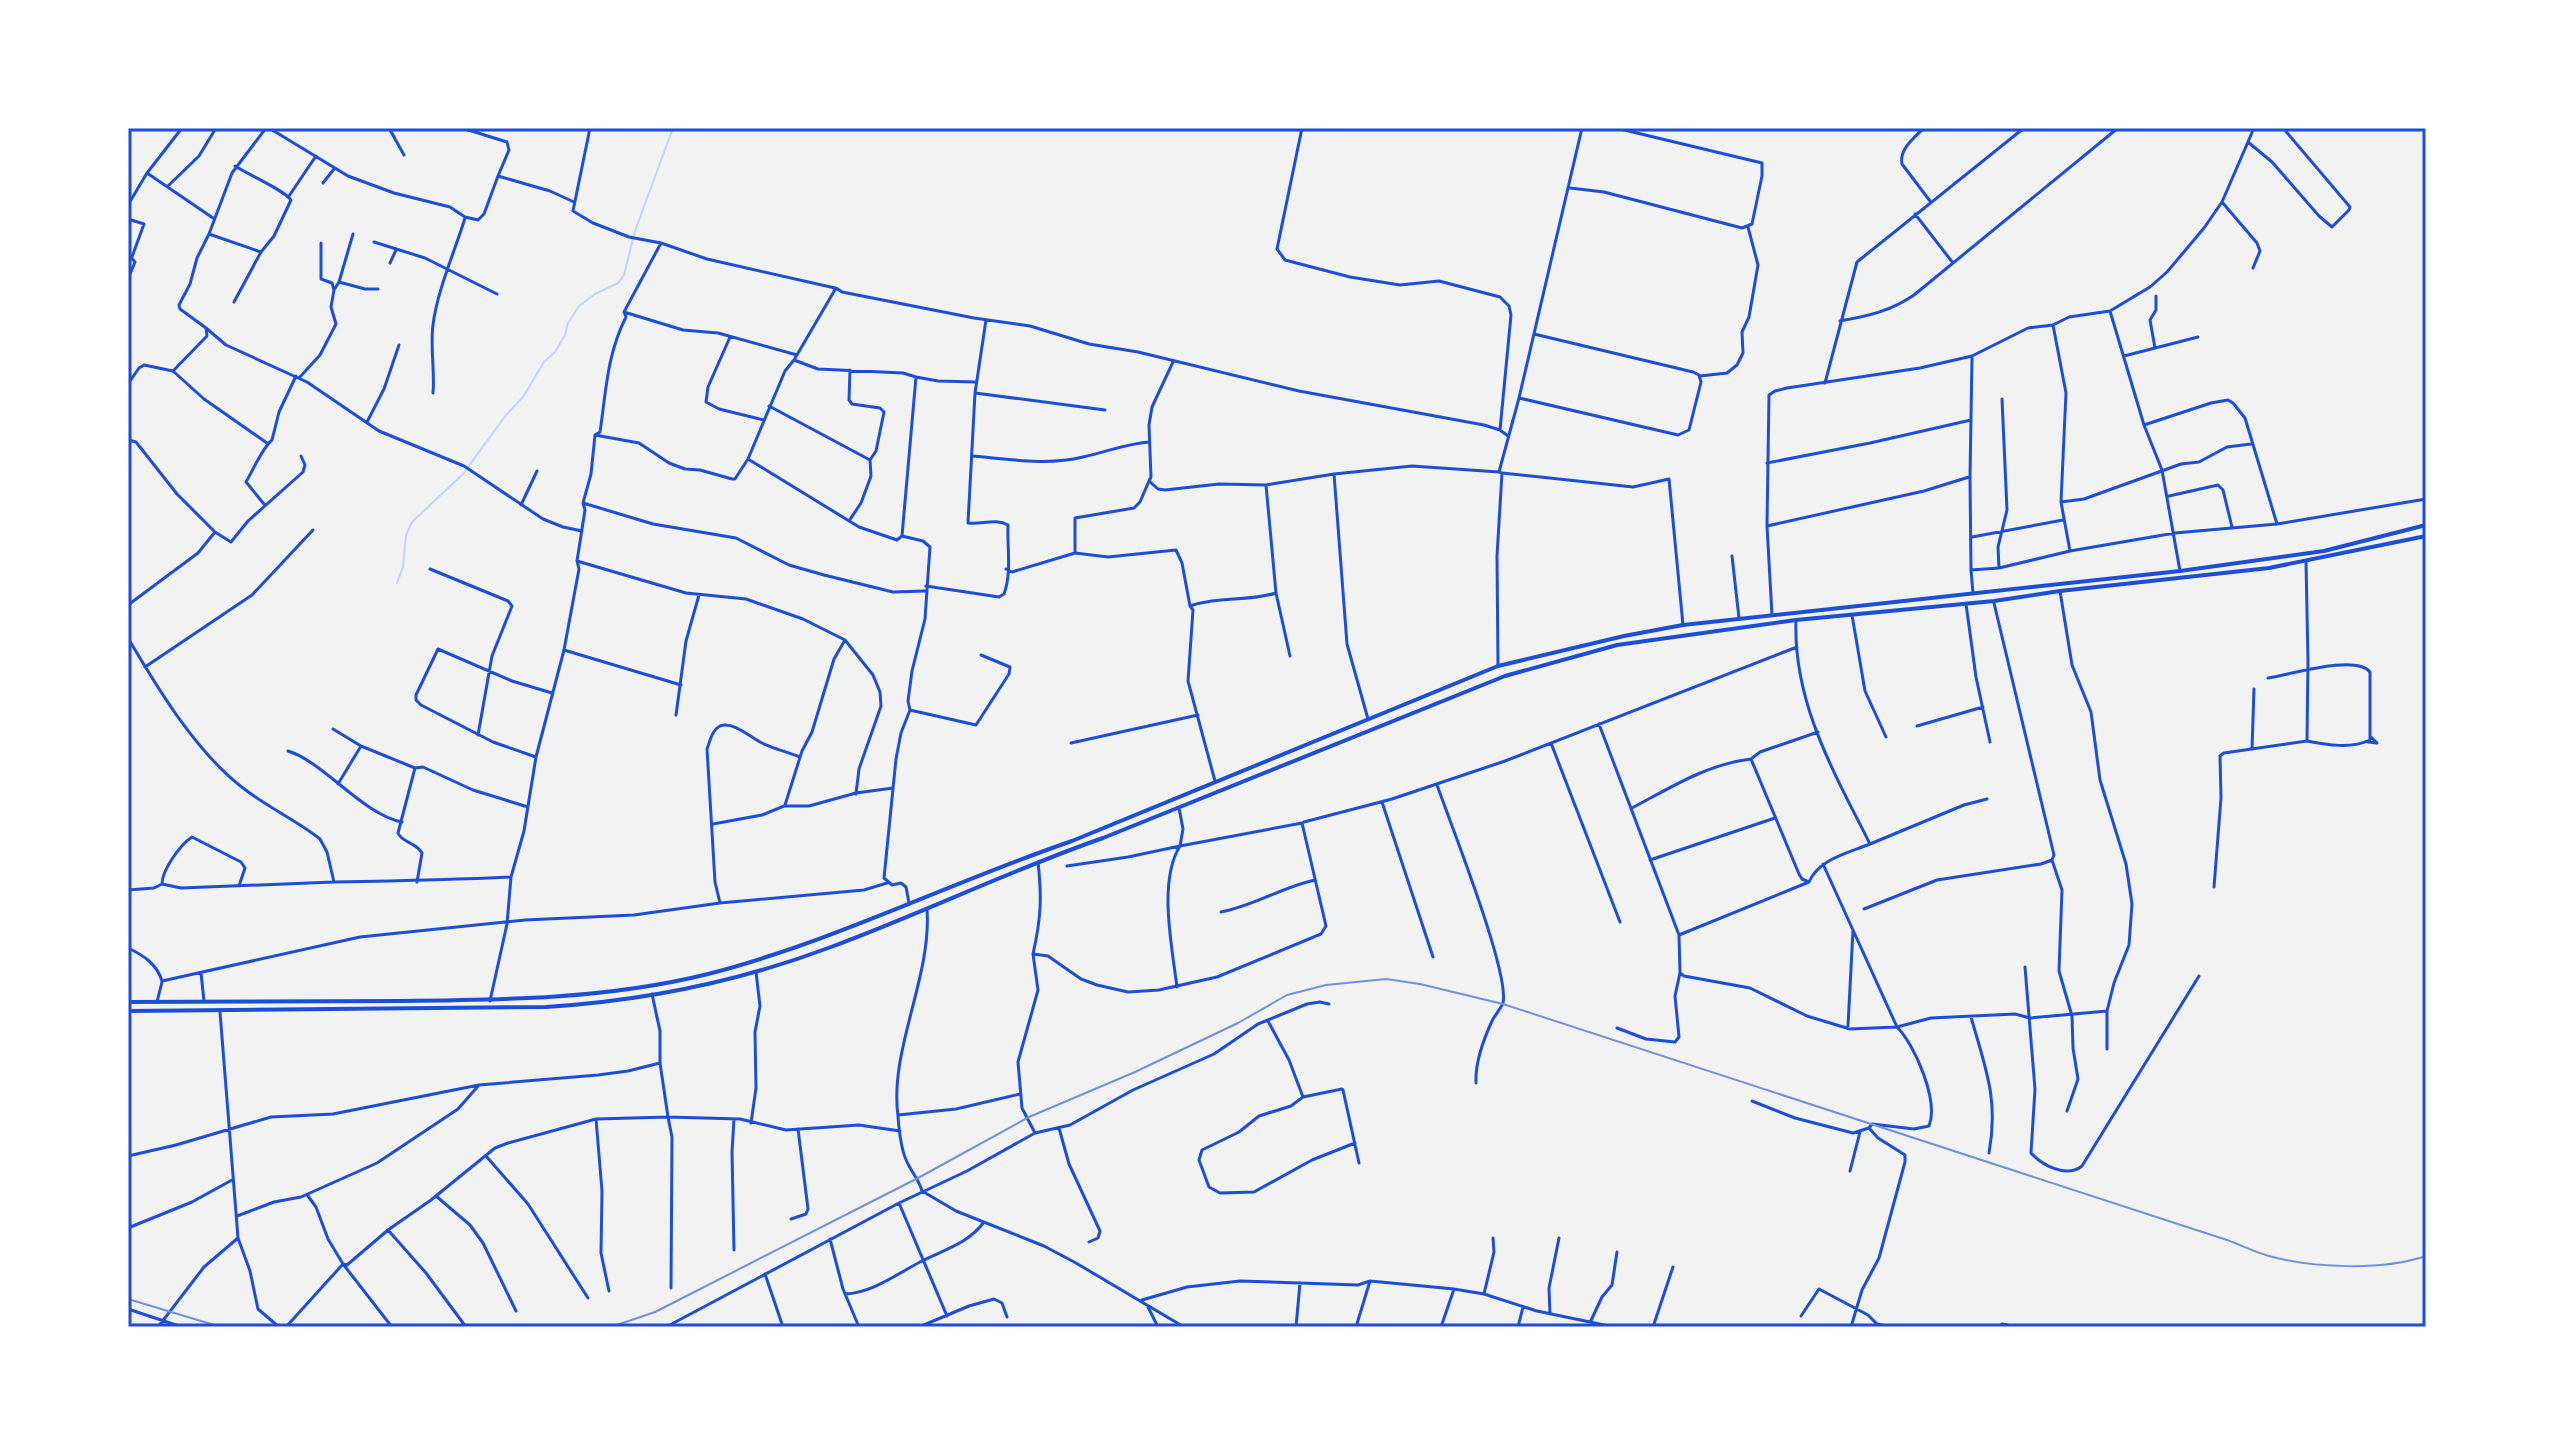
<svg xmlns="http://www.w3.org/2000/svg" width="2554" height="1455" font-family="'Playfair Display',serif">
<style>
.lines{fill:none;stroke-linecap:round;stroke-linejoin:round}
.stream{stroke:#bfd3fe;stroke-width:2}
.minor{stroke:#1d4ed8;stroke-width:3}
.primary{stroke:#1d4ed8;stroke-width:4}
.rail{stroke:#7290e2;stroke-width:2}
.neatline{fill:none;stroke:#1d4ed8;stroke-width:3}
</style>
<rect width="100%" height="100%" fill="#f2f2f2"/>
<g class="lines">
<path class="stream" d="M397 583 403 567 406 535 412 522 463 474 506 415 523 397 544 362 555 352 565 335 568 323 579 306 595 294 618 283 624 275 635 231 673 128"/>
<path class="minor" d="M269 128 348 176 394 193 450 207 465 217 478 220 484 214 498 176
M389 128 404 155
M462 128 507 142 509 150 498 176 550 191 574 202
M590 128 573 211 593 223 629 237 661 243 707 259 835 288
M1302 128 1277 249 1285 260 1350 277 1400 285 1439 281 1500 297 1509 306 1511 315 1500 430
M1924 128C1914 138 1899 149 1902 164L1930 201
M2248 142 2272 162 2319 216 2332 227 2349 210 2350 207 2283 128
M147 173 213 218
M323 183 334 169
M168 186 199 156 216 128
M1570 188 1604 192 1742 228 1752 224 1762 176V163L1616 128
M289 196 316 156
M2222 202 2257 243 2260 251 2253 268
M128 205 147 173 182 128
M1915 214 1953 263
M128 219 144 224 132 257
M209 234 261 252 274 236 291 200C284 190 249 175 235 166
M374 242 425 258 497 294
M128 254 135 262 128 279
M390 263 396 250
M339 282 365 289H378
M334 290 339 282 353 234
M234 302 261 252
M2110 311 2144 425 2162 470 2180 571
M624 312 683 330 718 333 797 355
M1840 321C1868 316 1891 311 1914 295L2118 128
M2053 325 2066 393 2061 502 2070 551
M206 328 180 309 179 305 190 284 197 258 209 234 232 173 266 128
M730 337 708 387 706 402 719 409 764 420
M2155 348 2150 320 2156 310V296
M2124 356 2198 337
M794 360 818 369 903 373 916 377 902 536
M1173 362 1152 407 1149 425 1151 477 1149 481 1158 489 1165 490 1219 484 1266 485
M173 371 204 399 267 443
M1700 376 1727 373 1737 365 1743 353 1742 332 1749 317 1758 265 1748 227
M916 377 938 381 975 382
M299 378 320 355 336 324 331 307 334 290 332 283 321 279V243
M1825 383 1857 262 2024 128
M128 384 139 368 144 365 173 371 207 336 206 328 226 345 307 382 379 431 464 466 543 519 563 527 582 531
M433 393C435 370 430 348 433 325 437 291 455 251 465 218
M975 393 1105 410
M1519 398 1678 435 1689 430 1701 382 1699 375 1693 372 1534 334
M769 406 870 460
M367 422 384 389 399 345
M2144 425 2211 403 2228 400 2233 403 2245 418 2277 524
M595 435 600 432C606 392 607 354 626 317L624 312 661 243
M128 440 136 442 177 494 215 532
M972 456C1008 459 1047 466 1083 457 1106 452 1125 444 1149 442
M1767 463 1870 443 1971 420
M1502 473 1633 487 1669 479 1683 625
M2169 496 2218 485 2223 490 2232 527
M2061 502 2084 499 2181 464 2199 462 2227 447 2251 444
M583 503 653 524 736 538 789 565 824 575 893 592 925 591
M264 504 246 482C253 470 263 447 272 440L279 412 296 376
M521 505 537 471
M849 521 861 503 871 476 870 460 876 451 884 412 880 408 852 404 849 400 850 370
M1767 526 1924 491 1969 477
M1972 537 2063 520
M1075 553V518L1134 508 1140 502 1149 481
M1732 556 1739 618
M577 561 686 593 746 599 803 619 845 640 873 675 880 692 881 706 859 769 856 794
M1999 568 1998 547 2007 510 2002 399
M430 569 508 601 512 606 492 656 478 735
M1006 569 1012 572 1075 553 1108 557 1176 550 1182 563 1190 606
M1971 570 1970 477 1972 358
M926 586 999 597 1004 594C1012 572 1007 548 1008 525 996 518 981 525 968 523L975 393 986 320
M1973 593 1971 570 1999 568 2070 551 2175 533 2277 524 2426 499
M1966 604 1976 677 1990 742
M128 605 198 553 215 532 231 542 248 521 303 472 305 465 301 456
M1772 615 1767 526 1769 395 1775 391 1787 388 1920 368 1972 356 2028 328 2053 325 2069 317 2110 311 2150 287 2167 272 2204 228 2222 202 2254 128
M1852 615 1865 691 1886 737
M128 638C158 689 196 752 243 788 267 807 296 820 320 839L327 852 334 882C393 881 452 880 511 877
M564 650 681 685
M1290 656 1276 593 1266 485 1334 474
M1498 666 1497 556 1502 473 1499 472 1519 398 1582 128
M145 667 252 595 313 530
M2268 678C2289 675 2356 654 2370 672V740C2351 749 2327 745 2307 741
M910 710 976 725 1009 674 1010 667 981 655
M676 715 686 641 699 595
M1368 719 1347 644 1334 474 1412 466 1499 472
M1599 724 1679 935 1680 973 1684 976 1750 988 1807 1016 1850 1029 1897 1027 1931 1018 2015 1014 2030 1018 2107 1011 2114 983 2129 945 2132 904 2126 864 2100 780 2091 712 2072 665 2060 591
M1917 726 1983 707
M333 729 361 746 415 768
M2368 742 2377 743 2371 737
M1071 743 1198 715
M1551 743 1620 922
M2252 749 2254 689
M288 751C324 762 362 814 402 822
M536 757 493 742 421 705 416 700V695L438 649 512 681 552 693
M1215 781 1188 681 1193 610 1190 606C1218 596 1247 602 1276 593
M338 784 361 746
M1437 785C1450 822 1510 973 1503 1003 1501 1008 1496 1014 1493 1019 1484 1038 1475 1062 1476 1083
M1382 802 1433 957
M785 805 802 751 812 732 834 659 845 640
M1632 808C1670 788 1707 764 1751 759
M1304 822 1392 799 1505 761 1797 647
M713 824 762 815 784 806H809L856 793 893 788
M1870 844 1964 805 1987 799
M1650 860 1775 818
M2052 860 2062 890 2059 971 2072 1016 2073 1048 2078 1079 2067 1111
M1038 862C1042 897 1041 919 1033 954L1048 956 1081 979 1097 985 1128 992 1159 990 1217 977 1321 934 1326 926 1302 823 1180 846 1183 829 1179 808
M1067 866 1128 857 1180 846C1158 881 1172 947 1177 987
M417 882 422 853C416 842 402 843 398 833L415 768 423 767 473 790 528 807
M1809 882 1802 879 1799 874 1751 759 1760 752 1818 732
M162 884C162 870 180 845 192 837L241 862 245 868 239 886
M2214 887 2221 798 2220 756 2224 753 2307 741 2308 661 2306 562
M128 890 154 888 162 884 181 888 334 882
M720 903 715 882 707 749C710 741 712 730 720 726 734 721 751 738 762 743 774 749 788 752 800 757
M909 903 906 887 901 883 892 885 884 878 896 759 901 733 910 710 908 701 912 671 925 619 930 547 923 541 902 536 897 540 859 527 748 459 785 371 794 360 836 288 842 292 974 318 1030 326 1089 344 1138 352 1299 391 1484 425 1500 430 1508 436
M927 909C932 977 889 1050 898 1116 899 1131 901 1151 908 1164 913 1174 919 1180 922 1191L956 1211 1044 1246 1076 1263 1184 1327
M1864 909 1937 880 2041 864 2052 860 2054 855 1994 603
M1221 912C1254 906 1282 887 1315 880
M1679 935 1809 882C1819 859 1848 853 1870 844 1834 772 1793 703 1796 620
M128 948C143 955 157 964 162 981L360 937 525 920 634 915 720 903 864 890 887 883
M1033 954 1038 990 1018 1062 1022 1108 1034 1131
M2025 967 2035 1089 2031 1153C2043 1166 2067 1178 2082 1166L2199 976
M201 973 204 1001
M490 1001 507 924 511 877 524 831 536 757 564 650 579 569 577 561 585 510 583 503 591 474 595 435 639 443 669 463 685 469 700 470 732 479H735L748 459
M157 1002 162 982
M2107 1011V1049
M220 1012 238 1238 250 1271 258 1309 279 1327
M1971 1017C1985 1067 1999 1099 1989 1153
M1268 1021 1289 1060 1303 1097 1291 1106 1259 1116 1239 1132 1202 1150 1199 1160 1209 1187 1220 1193 1254 1192 1312 1160 1355 1143
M1848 1026 1853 930
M1617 1028 1646 1039 1675 1042 1679 1037 1675 996 1680 973
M1303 1097 1342 1089 1343 1090 1359 1163
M1752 1101 1795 1118 1853 1133 1869 1128 1872 1124 1914 1129 1929 1126C1939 1101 1915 1045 1897 1027L1823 864
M898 1115 956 1109 1020 1094
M596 1119 602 1191 601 1253 609 1291
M751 1123 756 1088 755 1032 760 1006 756 972
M1059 1128 1069 1164 1100 1231 1098 1238 1089 1242
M128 1156 176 1145 271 1117 333 1114 479 1085 598 1075 628 1071 660 1063V1031L652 994
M486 1156 528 1204 588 1298
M1850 1171 1860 1132
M308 1196 316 1207 328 1239 343 1264 347 1265 388 1230
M436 1196 470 1225 483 1243 516 1311
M899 1203 947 1316
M237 1216 274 1202 301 1197 377 1163 458 1109 479 1085
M791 1219 806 1214 808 1209 798 1129
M128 1228 192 1202 232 1180
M830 1239 843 1289 859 1327
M734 1250 732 1152 734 1119
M765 1274 783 1327
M671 1288 672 1137 668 1117 740 1119 786 1130 859 1125 900 1131
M845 1294C872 1293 897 1274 920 1262 943 1250 968 1244 984 1222
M1484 1294 1494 1252 1493 1238
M1142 1300 1187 1287 1240 1281 1358 1285 1370 1281 1454 1289 1484 1294 1537 1311 1614 1327
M1147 1305 1158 1327
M128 1309 182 1327
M1550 1314 1549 1288 1559 1238
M1801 1316 1819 1289 1868 1315 1877 1324 1891 1327
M158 1327 204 1267 238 1238
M286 1327 343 1264 392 1327
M466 1327 426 1273 388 1230 431 1200 495 1148 508 1143 596 1119 668 1117 660 1063
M666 1327 899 1203 967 1171 1035 1133 1070 1125 1133 1090 1214 1054 1258 1024 1307 1004 1320 1002 1329 1004
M919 1327 969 1306 994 1299 1002 1303 1007 1317
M1296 1327 1300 1283
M1356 1327 1370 1281
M1441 1327 1454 1289
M1518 1327 1523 1307
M1588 1327 1602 1297 1612 1285 1617 1252
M1653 1327 1673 1267
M1851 1327 1862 1290 1879 1258 1905 1162V1155L1878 1138 1869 1128
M1999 1327 2002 1324 2017 1327"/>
<path class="primary" d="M128 1002C219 1002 310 1002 401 1001 503 1000 608 999 708 974 833 942 949 883 1072 841L1498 666 1624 636 1683 625 2180 571 2324 551 2426 525
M128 1011 546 1007C642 1001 741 981 831 947 923 913 1011 870 1103 838L1505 676 1617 645 1796 620 1994 601 2060 591 2269 568 2426 536"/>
<path class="rail" d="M128 1299 221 1327
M611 1327 655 1312 918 1178 1029 1117 1135 1072 1238 1023 1287 995 1326 985 1386 979 1420 984 1503 1004 2227 1240C2241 1245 2254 1252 2269 1256 2313 1268 2382 1271 2426 1256"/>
</g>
<rect width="2554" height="1455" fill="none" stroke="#ffffff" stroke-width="260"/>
<rect x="130" y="130" width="2294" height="1195" class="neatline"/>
</svg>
